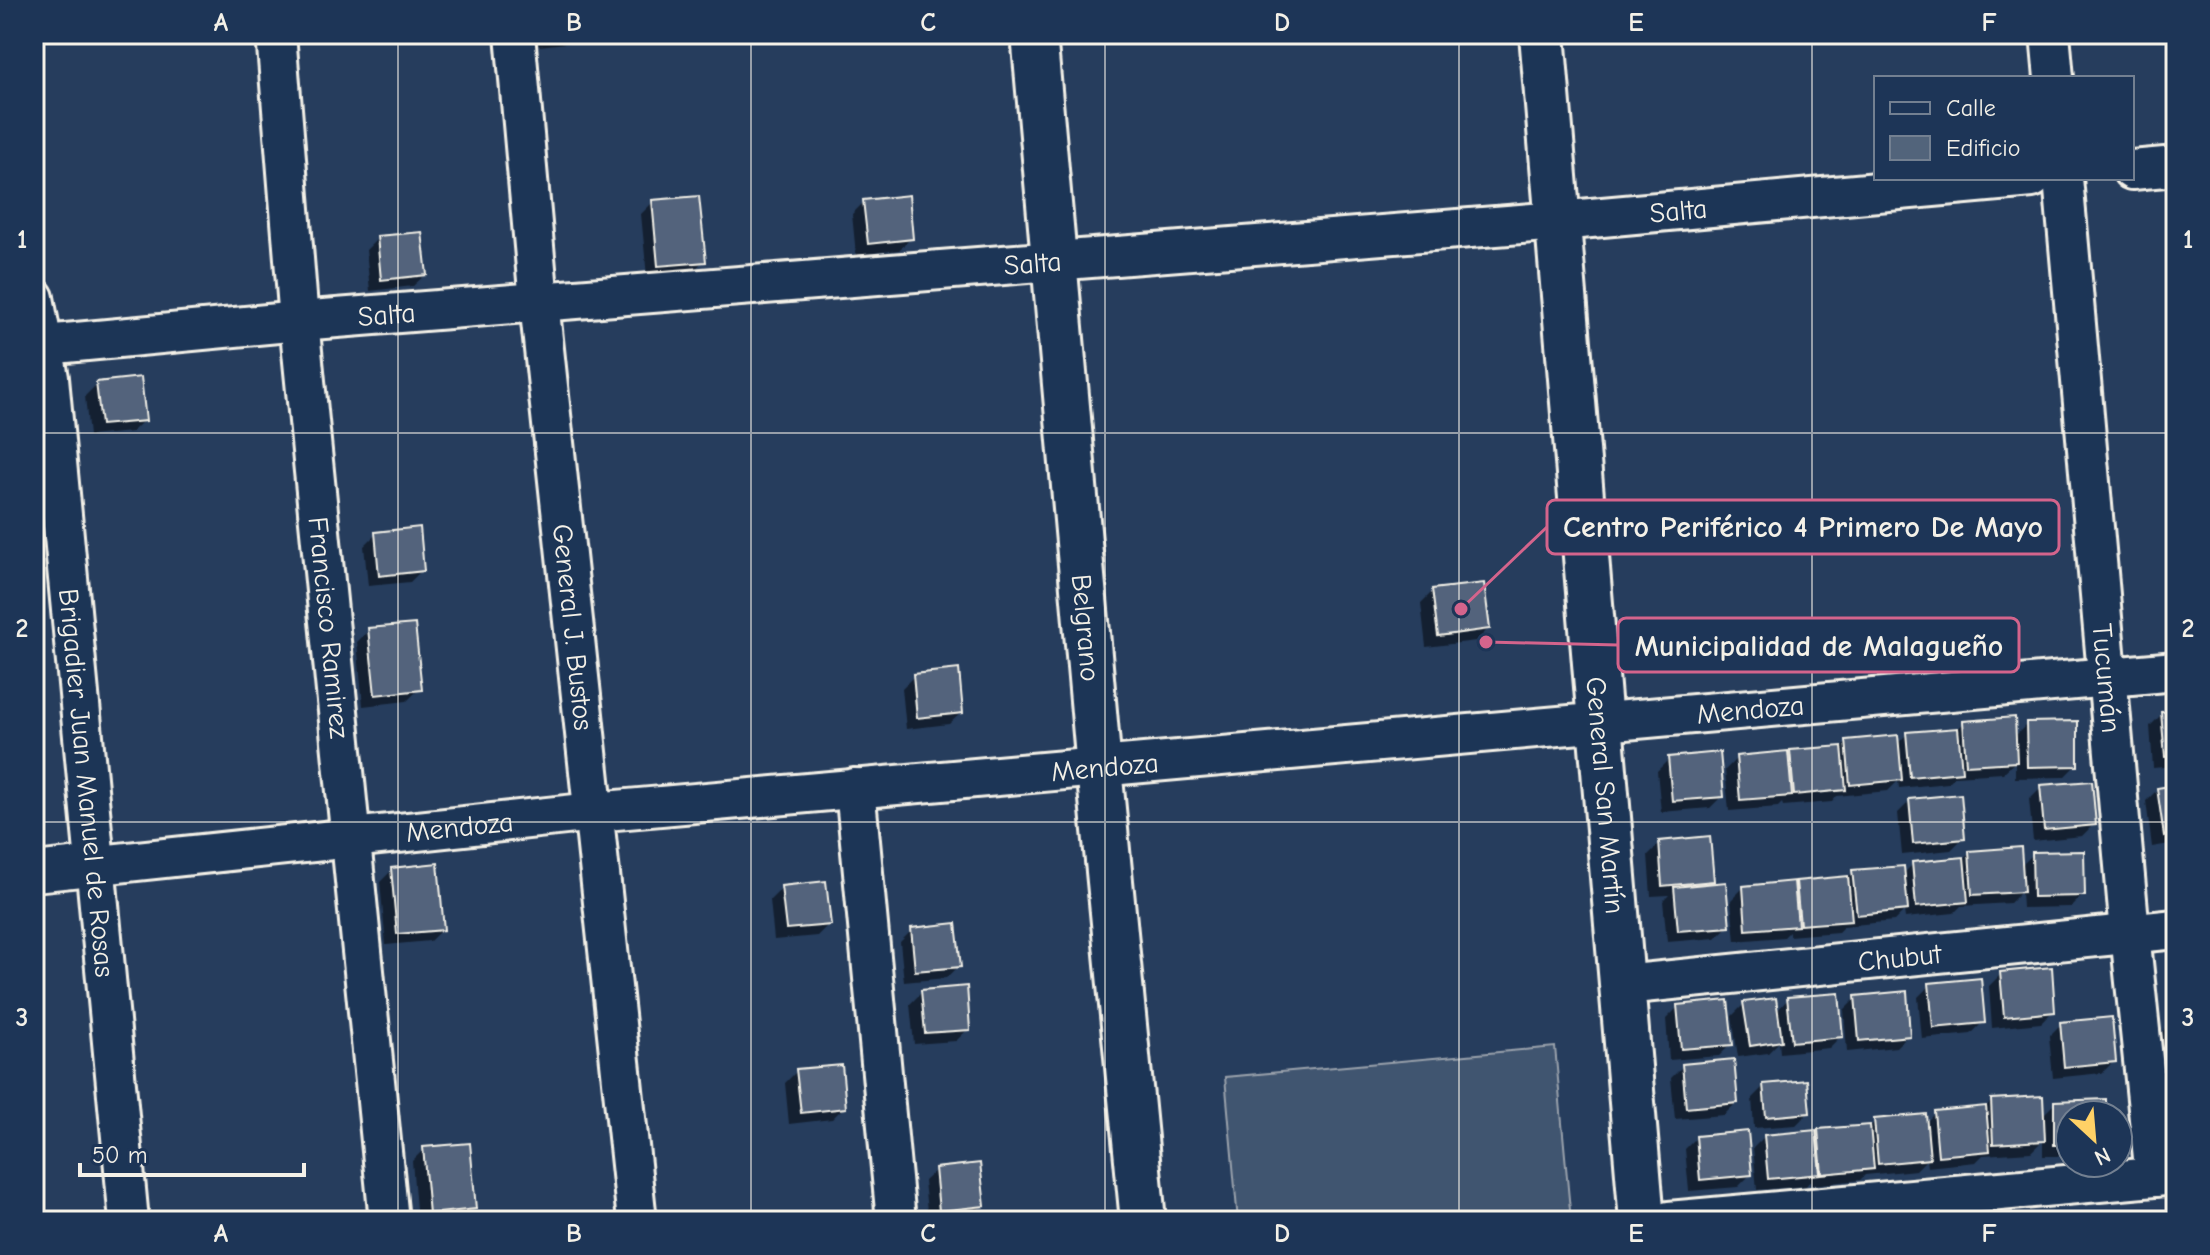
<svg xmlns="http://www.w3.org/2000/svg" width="2210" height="1255" font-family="'Comic Neue',sans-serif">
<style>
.garden{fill:#40546f;stroke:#9aa2ac;stroke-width:2}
.shadow{fill:#0007}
.building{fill:#52647b;stroke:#f4f1e8;stroke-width:2}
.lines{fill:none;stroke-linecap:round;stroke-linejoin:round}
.minor-casing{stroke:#f4f1e8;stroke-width:44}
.major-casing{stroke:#f4f1e8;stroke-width:50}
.minor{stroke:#1d3557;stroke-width:38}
.major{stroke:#1d3557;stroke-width:44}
.grid{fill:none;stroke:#f4f1e8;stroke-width:2;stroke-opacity:0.55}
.labels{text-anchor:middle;stroke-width:8;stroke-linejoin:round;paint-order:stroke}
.street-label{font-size:28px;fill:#f4f1e8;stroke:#1d3557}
.leader{fill:none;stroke:#d4648c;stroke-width:3}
.callout-dot{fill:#d4648c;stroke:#1d3557;stroke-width:3}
.callout{fill:#1d3557;stroke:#d4648c;stroke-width:3}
.callout-label{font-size:30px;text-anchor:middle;font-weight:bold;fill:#f4f1e8}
.neatline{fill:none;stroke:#f4f1e8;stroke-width:3}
.grid-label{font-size:26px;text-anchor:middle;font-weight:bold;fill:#f4f1e8}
</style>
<rect width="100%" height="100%" fill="#263d5d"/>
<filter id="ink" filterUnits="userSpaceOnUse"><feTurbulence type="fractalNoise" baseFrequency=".0125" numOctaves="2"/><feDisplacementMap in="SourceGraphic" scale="16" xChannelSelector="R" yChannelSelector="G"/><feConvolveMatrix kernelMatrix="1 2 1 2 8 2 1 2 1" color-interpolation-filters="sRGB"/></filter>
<g filter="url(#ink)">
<path class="garden" d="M1555 1047 1571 1221H1238L1225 1077Z"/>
<path class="shadow" d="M538 34H591L584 41 539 46Z
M653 202 703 261 692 273 647 277 641 214Z
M864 202 911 238 899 250 856 255 852 214Z
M378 238 425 275 413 286 370 291 366 250Z
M97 384 144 420 132 432 89 436 85 396Z
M376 534 422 570 410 582 368 586 364 546Z
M1433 591 1488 629 1476 641 1426 647 1421 603Z
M369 630 419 689 407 701 363 706 357 642Z
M914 676 961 713 949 724 906 729 902 688Z
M2176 713V766L2153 768 2150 726 2162 714Z
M1964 723 2014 737 2027 724 2076 765 2064 777 2015 778V762L2003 773 1955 776 1948 783 1899 788 1898 781 1888 791 1837 796 1832 802 1783 806 1782 803 1778 807 1729 811 1725 770 1737 758 1787 757 1791 752 1842 748 1847 742 1897 744 1907 734 1956 730Z
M1669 759 1722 796 1710 808 1661 812 1657 771Z
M2041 787 2094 824 2082 836 2033 841 2029 799Z
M2176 787V843L2152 847 2146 801 2158 789Z
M1910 801 1963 838 1951 850 1902 855 1898 813Z
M1660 843 1712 880 1706 886 1728 926 1716 938 1667 942 1663 901 1669 895 1651 896 1648 855Z
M1970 852 2020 867 2033 854 2083 895 2071 907 2022 908 2021 892 2010 903 1961 906 1954 913 1905 918 1904 911 1894 921 1844 926 1838 932 1789 936V932L1784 937 1735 941 1731 900 1743 888 1793 887 1797 883 1847 878 1853 872 1903 874 1913 864 1963 860Z
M392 870 442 929 430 941 386 945 380 882Z
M782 888 829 924 817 936 774 940 770 900Z
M912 930 958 966 946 978 904 982 900 942Z
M2001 974 2053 1011 2041 1023 1992 1028 1989 986Z
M1930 985 1983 1022 1971 1034 1922 1039 1918 997Z
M922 992 968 1029 956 1041 914 1044 910 1004Z
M1856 998 1908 1035 1896 1047 1847 1052 1844 1010Z
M1788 999 1841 1036 1829 1048 1780 1053 1779 1042 1768 1053 1738 1057 1732 1016 1744 1004 1776 1012Z
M1678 1007 1731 1044 1719 1056 1669 1060 1666 1019Z
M2174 1020H2176V1073L2165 1074 2162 1032Z
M2061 1024 2114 1061 2102 1073 2053 1078 2049 1036Z
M1683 1066 1736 1103 1724 1115 1675 1119 1671 1078Z
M797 1071 844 1107 832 1119 789 1124 785 1083Z
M1764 1086 1808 1113 1796 1125 1754 1128 1752 1098Z
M1992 1101 2042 1116 2055 1103 2104 1115H2070V1156H2043V1140L2031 1152 1983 1155 1976 1162 1927 1167 1926 1160 1916 1170 1865 1175 1860 1180 1811 1185 1810 1181 1806 1186 1757 1190 1753 1148 1765 1136H1814L1819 1131 1870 1127 1875 1121 1925 1123 1935 1113 1984 1108Z
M1697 1137 1750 1175 1738 1187 1689 1191 1685 1149Z
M424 1149 474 1208 462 1220 417 1221 412 1161Z
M936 1170 982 1205 971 1217 928 1221 924 1181Z"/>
<path class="building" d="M909 195 913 239 868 244 863 200Z
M699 196 706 262 658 266 652 200Z
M422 232 427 275 381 280 377 236Z
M141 377 146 421 101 425 96 382Z
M420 527 424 571 379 576 375 532Z
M1484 583 1490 629 1438 636 1432 589Z
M415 624 422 690 375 695 368 628Z
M959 669 963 713 917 718 913 674Z
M2176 711V756L2165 757 2161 712Z
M2015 717 2017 762 1966 765 1963 721Z
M2078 721V766L2027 767 2026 722Z
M1958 728 1962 772 1910 777 1906 732Z
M1898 735 1902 780 1850 785 1846 740Z
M1842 746 1846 790 1794 795 1790 750Z
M1788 751 1792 796 1740 800 1736 756Z
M1720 752 1724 797 1672 801 1668 757Z
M2092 781 2096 825 2044 830 2040 785Z
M2176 785V834L2164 836 2157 788Z
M1961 794 1965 839 1913 844 1909 799Z
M1710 836 1714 881 1662 886 1659 841Z
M2021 847 2024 892 1972 895 1969 851Z
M2084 851 2085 896 2033 897 2032 852Z
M1964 857 1968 902 1916 907 1912 862Z
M438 863 444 930 397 934 391 868Z
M1904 866 1908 910 1857 915 1852 870Z
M1848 876 1852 921 1800 925 1796 881Z
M826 881 831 925 786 929 781 886Z
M1794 881 1798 926 1746 930 1743 886Z
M1726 882 1730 927 1678 931 1674 887Z
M956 923 961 967 915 971 911 928Z
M2052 967 2055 1012 2004 1017 2000 972Z
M1981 978 1985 1023 1933 1028 1929 983Z
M967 986 970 1030 925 1033 921 990Z
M1907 991 1910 1036 1859 1041 1855 996Z
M1839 993 1843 1037 1792 1042 1787 997Z
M1776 998 1782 1041 1750 1046 1743 1002Z
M1728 1000 1733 1045 1681 1049 1677 1005Z
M2112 1017 2116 1062 2064 1067 2060 1022Z
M1734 1059 1738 1103 1686 1108 1682 1064Z
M842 1065 846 1108 801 1113 796 1069Z
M1807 1080 1810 1113 1766 1117 1763 1084Z
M2043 1096 2045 1141 1993 1144 1991 1099Z
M2106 1099V1115H2070V1145H2054V1101Z
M1986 1106 1990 1151 1938 1156 1934 1111Z
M1926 1114 1930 1159 1878 1164 1874 1119Z
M1870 1125 1874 1169 1822 1174 1818 1129Z
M1816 1130 1820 1174 1768 1179 1764 1135Z
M1748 1131 1752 1175 1700 1180 1696 1136Z
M470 1143 476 1209 429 1214 423 1147Z
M980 1163 985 1206 939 1211 935 1168Z"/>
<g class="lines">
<defs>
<g id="minor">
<path id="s1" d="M276 34 299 321 389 1221"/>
<path id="s2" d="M515 34 539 302 637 1221"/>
<path d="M2050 34 2054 78"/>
<path d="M2132 170 2176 166"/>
<path id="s3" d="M2063 178 2130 933 2155 1177"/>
<path id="s4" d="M34 298 49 378 129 1221"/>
<path id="s5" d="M34 346 299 321 1558 221 2032 178"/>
<path d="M855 788 896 1221"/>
<path id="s6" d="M34 872 594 812 2176 671"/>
<path id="s7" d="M1623 985 2176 929"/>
<path d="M1669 1221 2176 1175"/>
</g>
<g id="major">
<path id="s8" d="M1034 34 1099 768 1143 1221"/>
<path id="s9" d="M1542 34 1642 1221"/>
</g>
</defs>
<use href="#minor" class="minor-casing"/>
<use href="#major" class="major-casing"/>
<use href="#minor" class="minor"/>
<use href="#major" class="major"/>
</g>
</g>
<path class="grid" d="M398 34V1221M751 34V1221M1105 34V1221M1459 34V1221M1812 34V1221M34 433H2176M34 822H2176"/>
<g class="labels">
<g class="street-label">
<text dy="10" stroke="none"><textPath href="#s5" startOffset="1650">Salta</textPath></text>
<text dy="10" stroke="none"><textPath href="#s5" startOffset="1002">Salta</textPath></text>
<text dy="10" stroke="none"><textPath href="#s5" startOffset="354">Salta</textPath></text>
<text dy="10" stroke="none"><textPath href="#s1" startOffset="596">Francisco Ramirez</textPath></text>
<text dy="10" stroke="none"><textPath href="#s2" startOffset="596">General J. Bustos</textPath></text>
<text dy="10" stroke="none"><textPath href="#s8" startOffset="596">Belgrano</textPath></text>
<text dy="10" stroke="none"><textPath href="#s3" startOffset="502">Tucumán</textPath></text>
<text dy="10" stroke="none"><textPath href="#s6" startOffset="1724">Mendoza</textPath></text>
<text dy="10" stroke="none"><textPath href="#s6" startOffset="1076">Mendoza</textPath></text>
<text dy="10" stroke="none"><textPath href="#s4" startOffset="488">Brigadier Juan Manuel de Rosas</textPath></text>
<text dy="10" stroke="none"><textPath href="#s9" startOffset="764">General San Martín</textPath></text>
<text dy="10" stroke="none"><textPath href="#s6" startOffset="428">Mendoza</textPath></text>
<text dy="10" stroke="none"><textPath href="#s7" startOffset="278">Chubut</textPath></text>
</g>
</g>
<path class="leader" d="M1461 609L1547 527M1486 642L1618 645"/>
<g class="callout-dot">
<circle cx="1461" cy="609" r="8"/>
<circle cx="1486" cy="642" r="8"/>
</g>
<g class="callout">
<rect x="1547" y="500" width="512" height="54" rx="8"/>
<rect x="1618" y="618" width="401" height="54" rx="8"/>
</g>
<g class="callout-label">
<text x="1803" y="537">Centro Periférico 4 Primero De Mayo</text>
<text x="1819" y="656">Municipalidad de Malagueño</text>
</g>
<rect width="2210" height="1255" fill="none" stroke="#1d3557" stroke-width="88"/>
<rect x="1874" y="76" width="260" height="104" fill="#1d3557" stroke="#738091" stroke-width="2"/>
<rect x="1890" y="102" width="40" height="12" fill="#1d3557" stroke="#738091" stroke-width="2"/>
<text x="1946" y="116" font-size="24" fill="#f4f1e8">Calle</text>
<rect x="1890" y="136" width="40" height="24" fill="#52647b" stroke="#738091" stroke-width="2"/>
<text x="1946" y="156" font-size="24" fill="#f4f1e8">Edificio</text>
<g transform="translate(2094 1139) rotate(154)"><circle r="38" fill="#1d3557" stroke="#738091" stroke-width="2"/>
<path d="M0-6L14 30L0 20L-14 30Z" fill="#ffd166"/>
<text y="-12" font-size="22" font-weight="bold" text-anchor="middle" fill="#f4f1e8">N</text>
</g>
<path d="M80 1163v12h224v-12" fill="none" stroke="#f4f1e8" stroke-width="4"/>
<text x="92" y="1163" font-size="24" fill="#f4f1e8" stroke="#1d3557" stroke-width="6" paint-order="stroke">50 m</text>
<rect x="44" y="44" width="2122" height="1167" class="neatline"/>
<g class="grid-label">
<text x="221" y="31">A</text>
<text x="574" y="31">B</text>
<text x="928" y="31">C</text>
<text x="1282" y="31">D</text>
<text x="1636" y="31">E</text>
<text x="1989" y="31">F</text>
<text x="22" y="248">1</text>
<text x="2188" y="248">1</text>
<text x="22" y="637">2</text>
<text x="2188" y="637">2</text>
<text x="22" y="1026">3</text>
<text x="2188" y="1026">3</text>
<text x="221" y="1242">A</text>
<text x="574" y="1242">B</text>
<text x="928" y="1242">C</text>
<text x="1282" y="1242">D</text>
<text x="1636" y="1242">E</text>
<text x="1989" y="1242">F</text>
</g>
</svg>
